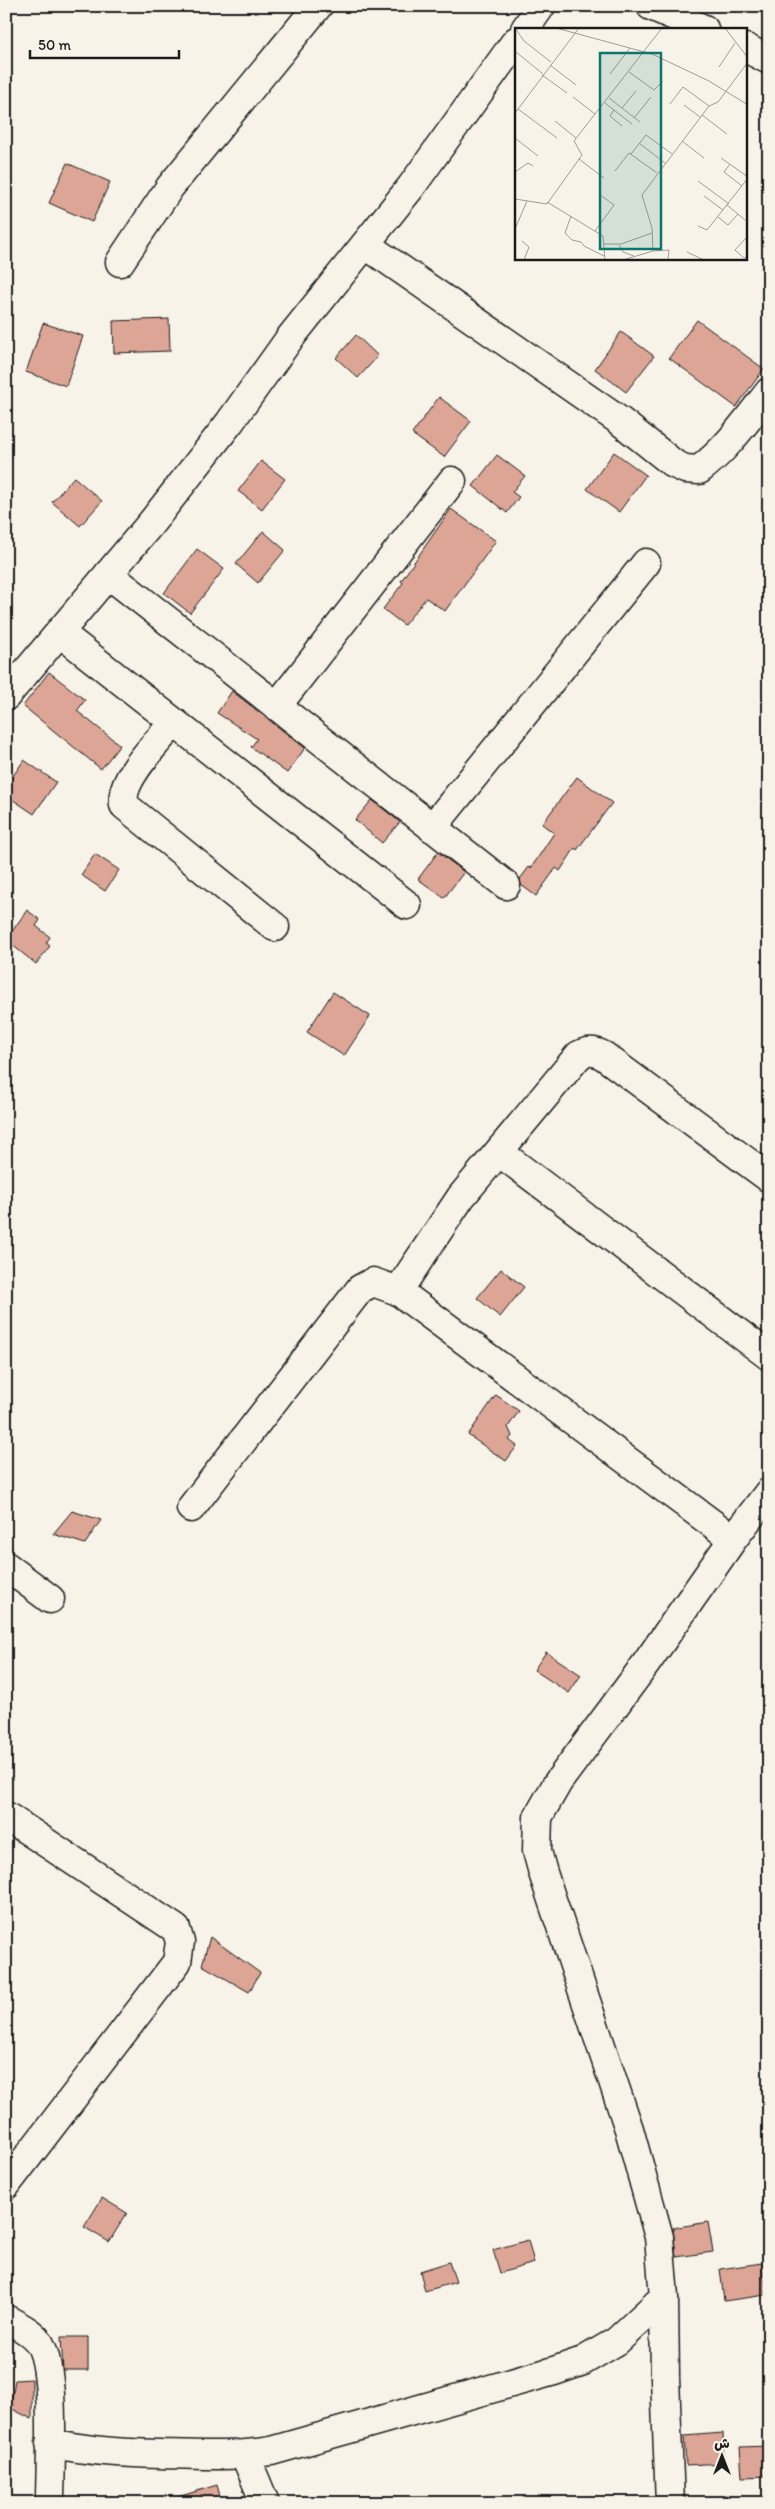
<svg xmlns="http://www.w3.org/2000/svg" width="775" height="2509" font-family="Itim,'Playpen Sans Arabic',sans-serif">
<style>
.building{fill:#dca595;stroke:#1c1c1c}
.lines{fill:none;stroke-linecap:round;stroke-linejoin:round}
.minor-casing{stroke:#1c1c1c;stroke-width:31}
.minor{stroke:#f7f3e8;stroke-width:28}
.inset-road{fill:none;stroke:#9f9d96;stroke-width:1}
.view{fill:#0f766e;fill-opacity:0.15;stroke:#0f766e;stroke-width:2.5}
.inset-edge{fill:none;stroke:#1c1c1c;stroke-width:2.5}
</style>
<rect width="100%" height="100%" fill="#f7f3e8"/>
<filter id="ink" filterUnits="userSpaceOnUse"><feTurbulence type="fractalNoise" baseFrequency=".02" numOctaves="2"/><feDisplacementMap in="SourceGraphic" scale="10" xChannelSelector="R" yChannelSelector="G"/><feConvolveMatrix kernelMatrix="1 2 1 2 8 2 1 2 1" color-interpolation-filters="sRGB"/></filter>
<g filter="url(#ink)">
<path class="building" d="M67 163 110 182 92 222 49 203Z
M169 319 170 351 114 353 113 321Z
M697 320 764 369 736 407 669 358Z
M43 323 83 336 66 386 26 372Z
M621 332 654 356 626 392 595 369Z
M356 335 378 356 358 378 336 358Z
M439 397 471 421 444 457 412 434Z
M614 452 646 475 619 512 587 489Z
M497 455 525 476 512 492 519 497 507 513 473 486Z
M261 461 285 479 262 509 238 491Z
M74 477 102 501 80 526 52 502Z
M451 509 496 541 445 611 426 598 404 625 383 609 403 583 401 581Z
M263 531 285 550 258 583 236 564Z
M197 549 224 569 190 613 164 593Z
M49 672 85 700 77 711 120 745 101 769 23 706Z
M232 691 305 748 287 773 251 747 257 739 217 713Z
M24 760 56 782 34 814 6 795V786Z
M577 777 612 803 577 850 575 848 560 871 556 868 536 896 521 885 520 879 529 867 531 868 554 833 542 824Z
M372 800 400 822 382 843 355 820Z
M438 852 464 872 444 898 418 879Z
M95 854 119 870 105 891 81 875Z
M27 910 40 920 36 926 50 937 46 943 50 946 36 964 6 940Z
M333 992 370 1016 344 1056 307 1032Z
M501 1269 524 1287 500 1317 477 1298Z
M496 1395 519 1411 508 1427 512 1436 509 1440 517 1446 506 1461 468 1435Z
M72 1511 101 1520 85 1544 53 1534Z
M546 1652 581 1675 569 1693 534 1670Z
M210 1937 260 1973 249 1992 202 1965Z
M102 2198 127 2213 109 2242 84 2227Z
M708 2222 713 2252 676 2257 673 2228Z
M528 2240 534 2263 500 2273 493 2250Z
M449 2262 456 2282 425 2291 420 2271Z
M762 2263 766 2295 724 2301 720 2269Z
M61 2337H88V2370H63Z
M32 2379V2419L10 2408 15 2380Z
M723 2433 724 2463 686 2465 684 2436Z
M769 2446V2476L742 2477 740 2447Z
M217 2485 222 2503H172L171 2499Z"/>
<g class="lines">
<defs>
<path id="minor" d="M651 6 704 29
M525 29 541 6
M746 48 769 60
M366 245 620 421 674 464 685 469 699 470C727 449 747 420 769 392
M120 262 170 187 318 6
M108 574 506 885
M59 632 407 905
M6 696 152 522 230 422 290 338 411 187 516 41
M277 706 452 481
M174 722C159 741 118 780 124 805L275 927
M432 828 646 563
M499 1152 769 1356
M398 1291 461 1197 579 1055C589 1050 595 1051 604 1056L769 1178
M191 1508 360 1289 373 1282 398 1291 733 1539
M6 1566 50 1599
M6 1816 176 1929 180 1942 177 1962 6 2185
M6 2319C17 2325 33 2332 40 2344 56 2372 50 2467 50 2503
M50 2443C88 2451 121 2453 160 2454 197 2455 234 2457 271 2451L554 2371 583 2361 617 2341 664 2297
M245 2455 265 2503
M670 2503 665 2378 664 2297 659 2237 629 2129 543 1873 537 1851 538 1817 558 1782 645 1665 733 1539 769 1492"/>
</defs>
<use href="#minor" class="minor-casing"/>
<use href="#minor" class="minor"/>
</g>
</g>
<g transform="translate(515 28)">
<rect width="232" height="232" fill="#f7f3e8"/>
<path class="inset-road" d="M0 0 9 13 36 34M41 0 137 26 194 53 233 77M210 0 233 30M1 24 28 46M35 37 61 57M204 39 220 15M114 44 139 62 148 53M95 46 115 20M27 47 52 65M58 69 80 86M94 70 125 94M90 75 117 96M155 76 168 59 194 78M169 77 185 89M107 80 121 63M3 81 42 110M99 82 95 88 107 98M0 85 64 0M187 87 212 106M119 90 136 69M40 93 61 110M0 110 23 128M167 113 189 130M124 115 150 135M116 126 131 107 157 126M206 130 233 149M64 131 89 150M215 136 209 144 227 158M100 143 114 125 142 145M0 144 13 135 18 138M183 153 214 176M189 168 208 182M0 171 32 176 67 127 59 113 147 0M32 174 88 208 90 232M212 177 230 192M56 188 50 205 57 212 66 214 69 218 89 228M203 189 213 197 223 186M183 198 192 202 233 150M0 201 12 173M80 203 99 177 84 166M233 208 220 222 229 230 233 228M7 213 14 219 9 232M89 216H106L137 205M104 217 108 224 119 228M138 223 154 222 153 232M172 224 189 232M108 232 138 223 137 200 127 167 194 78 203 74 233 34"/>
<path class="view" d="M85 25H146V221H85Z"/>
<rect width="232" height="232" class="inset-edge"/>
</g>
<rect width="775" height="2509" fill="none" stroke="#f7f3e8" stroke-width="25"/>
<rect x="12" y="12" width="750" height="2484" fill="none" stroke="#1c1c1c" stroke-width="2" filter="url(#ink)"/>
<g transform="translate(722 2456)" stroke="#f7f3e8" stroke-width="4" paint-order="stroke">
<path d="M0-4L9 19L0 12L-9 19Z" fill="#1c1c1c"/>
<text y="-8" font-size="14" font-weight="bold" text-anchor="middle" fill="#1c1c1c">ش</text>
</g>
<path d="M30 50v8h149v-8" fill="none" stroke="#1c1c1c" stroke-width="2.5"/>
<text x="38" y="50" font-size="15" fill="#1c1c1c" stroke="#f7f3e8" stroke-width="4" paint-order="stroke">50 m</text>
</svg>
